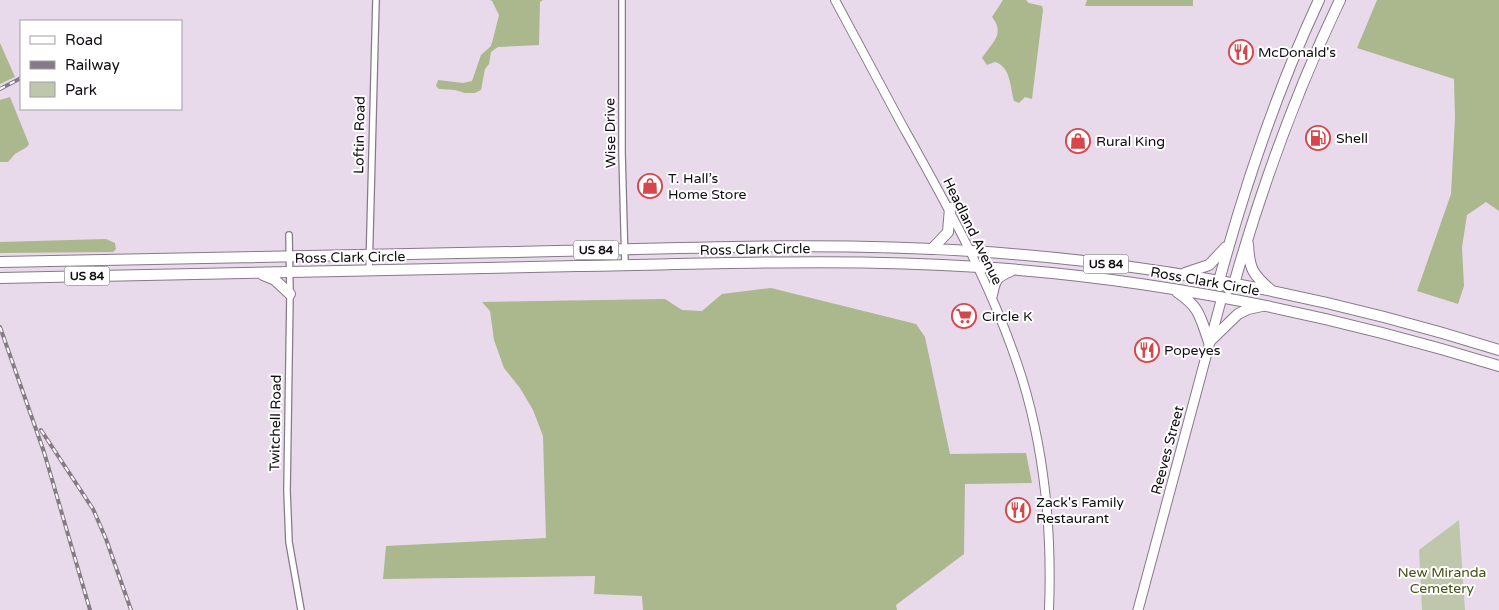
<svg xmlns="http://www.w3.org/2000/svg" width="1499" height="610" font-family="'Varela Round',sans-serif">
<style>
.green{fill:#bec7ab}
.forest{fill:#abb78d}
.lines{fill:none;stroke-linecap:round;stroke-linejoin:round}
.street-casing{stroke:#867988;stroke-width:8}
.secondary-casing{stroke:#867988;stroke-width:10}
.primary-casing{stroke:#867988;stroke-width:11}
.highway-casing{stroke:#867988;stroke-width:12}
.street{stroke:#fff;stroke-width:5.5}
.secondary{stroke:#fff;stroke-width:8}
.primary{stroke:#fff;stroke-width:9}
.highway{stroke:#fff;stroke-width:10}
.rail-casing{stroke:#857a86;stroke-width:4}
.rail{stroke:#fff;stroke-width:2;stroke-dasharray:5.5;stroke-linecap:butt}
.labels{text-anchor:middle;stroke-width:4;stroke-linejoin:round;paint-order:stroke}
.shield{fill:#fff;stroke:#59565a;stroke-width:1}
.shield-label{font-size:12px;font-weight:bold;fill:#120d13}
.poi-label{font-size:14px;fill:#120d13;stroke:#fff;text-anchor:start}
.street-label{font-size:14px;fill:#120d13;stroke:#fff}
.park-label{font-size:14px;fill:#475514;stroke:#fff}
</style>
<rect width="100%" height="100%" fill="#e9daeb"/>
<path class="green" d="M1459 520 1465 610H1422L1419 550Z"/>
<path class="forest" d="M490 0H543L540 2 539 45 498 47 491 52 489 64 485 69 481 90 475 93H465L455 90 439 89 436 86 438 80 463 83 472 81 481 55 491 46 493 39 499 15 492 1Z
M1003 0H1026L1029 3 1042 6 1043 10 1032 99 1025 97 1019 103 1014 101C1010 87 1011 67 995 62L987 65 982 58C991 43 1006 35 992 17Z
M1087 0H1193V6H1085Z
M1377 0H1499V211L1486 202 1467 215 1462 247 1464 286 1458 304 1417 291 1451 194 1455 118 1454 79 1357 48Z
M0 43 15 77 0 84Z
M10 97 29 144 27 147 15 154 8 162H0V100Z
M106 239 115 243 116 249 113 252 0 253V242Z
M771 288 916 324 925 337 950 454 1026 453 1032 483 965 484 964 554 896 605 897 610H643L642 596 594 594 595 576 383 579 386 546 546 538 543 436 533 410 520 388 504 368 494 340 490 311 482 302 665 299 682 310 702 311 722 294Z"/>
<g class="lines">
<defs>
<path id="street" d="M622 0V153L625 265
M289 235 290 294 287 491 289 542 301 610
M369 271 376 0"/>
<path id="secondary" d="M835 0C857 41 879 82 901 123 948 207 993 286 1022 378 1045 453 1052 532 1049 610"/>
<path id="primary" d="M1138 610 1222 297"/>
<path id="highway" d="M1248 244C1249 269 1253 275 1272 291
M932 249 948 232 950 208
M0 262C172 258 344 256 516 252 667 249 819 241 971 251 1150 262 1328 296 1499 350
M1185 273 1209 265 1226 247
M263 275 275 280 290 294
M0 278C192 275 384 270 577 266 710 264 845 258 979 267 1155 278 1330 314 1499 366
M1220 286 1219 281C1245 185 1277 90 1319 0
M1229 289 1234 284C1262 186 1296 92 1340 0
M1177 292C1200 307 1200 317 1209 342L1238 314 1248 309 1262 306
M992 295C995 280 996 277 1011 271"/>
</defs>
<use href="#street" class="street-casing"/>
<use href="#secondary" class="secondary-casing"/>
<use href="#primary" class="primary-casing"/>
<use href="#highway" class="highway-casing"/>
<use href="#street" class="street"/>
<use href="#secondary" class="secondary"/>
<use href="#primary" class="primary"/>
<use href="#highway" class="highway"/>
<defs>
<path id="rail" d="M0 89 21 78
M0 327 44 452 90 610
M41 430 93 509 106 539 131 610"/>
</defs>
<use href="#rail" class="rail-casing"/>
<use href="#rail" class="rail"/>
</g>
<defs>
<symbol id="restaurant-ring" viewBox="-11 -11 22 22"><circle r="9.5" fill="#fff" stroke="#d6464b" stroke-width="1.5"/><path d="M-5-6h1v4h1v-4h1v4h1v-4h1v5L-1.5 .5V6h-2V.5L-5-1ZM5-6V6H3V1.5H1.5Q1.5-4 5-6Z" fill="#d6464b"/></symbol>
<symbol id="fuel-ring" viewBox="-11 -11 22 22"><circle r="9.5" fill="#fff" stroke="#d6464b" stroke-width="1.5"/><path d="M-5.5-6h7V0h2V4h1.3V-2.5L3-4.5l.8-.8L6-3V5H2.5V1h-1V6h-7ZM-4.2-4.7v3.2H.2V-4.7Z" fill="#d6464b"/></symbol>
<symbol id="shop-ring" viewBox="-11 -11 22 22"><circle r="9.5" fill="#fff" stroke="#d6464b" stroke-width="1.5"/><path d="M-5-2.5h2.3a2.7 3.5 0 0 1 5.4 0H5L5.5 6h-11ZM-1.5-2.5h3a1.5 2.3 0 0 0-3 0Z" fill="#d6464b"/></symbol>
<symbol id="supermarket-ring" viewBox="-11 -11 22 22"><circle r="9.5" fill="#fff" stroke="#d6464b" stroke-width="1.5"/><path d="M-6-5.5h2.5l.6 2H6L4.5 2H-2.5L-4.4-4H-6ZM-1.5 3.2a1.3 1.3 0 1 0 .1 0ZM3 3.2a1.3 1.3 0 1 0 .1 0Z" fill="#d6464b"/></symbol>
</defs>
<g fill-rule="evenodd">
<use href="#restaurant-ring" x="1227" y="38" width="28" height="28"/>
<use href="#fuel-ring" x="1304" y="124" width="28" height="28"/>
<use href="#shop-ring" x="1064" y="127" width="28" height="28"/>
<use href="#shop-ring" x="636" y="172" width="28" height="28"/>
<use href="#supermarket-ring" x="950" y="302" width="28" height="28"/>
<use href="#restaurant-ring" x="1133" y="336" width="28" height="28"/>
<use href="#restaurant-ring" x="1004" y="496" width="28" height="28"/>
</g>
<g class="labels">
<g class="shield">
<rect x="573.5" y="240.5" width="45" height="19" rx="4"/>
<rect x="1083.5" y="254.5" width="45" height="19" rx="4"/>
<rect x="64.5" y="266.5" width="45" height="19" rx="4"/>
</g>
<g class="shield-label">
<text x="596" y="254">US 84</text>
<text x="1106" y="268">US 84</text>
<text x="87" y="280">US 84</text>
</g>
<g class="poi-label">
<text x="1258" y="57">McDonald's</text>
<text x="1336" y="143">Shell</text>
<text x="1096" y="146">Rural King</text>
<text x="668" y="183">T. Hall’s<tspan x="668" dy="16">Home Store</tspan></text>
<text x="982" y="321">Circle K</text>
<text x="1164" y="355">Popeyes</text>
<text x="1036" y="507">Zack's Family<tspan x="1036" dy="16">Restaurant</tspan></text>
</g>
<g class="street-label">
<text transform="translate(610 133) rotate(-91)" y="5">Wise Drive</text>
<text transform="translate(359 135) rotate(-89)" y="5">Loftin Road</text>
<text transform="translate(973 231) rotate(64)" y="5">Headland Avenue</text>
<text transform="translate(755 249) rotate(-1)" y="5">Ross Clark Circle</text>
<text transform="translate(350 257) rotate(-1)" y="5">Ross Clark Circle</text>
<text transform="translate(1205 281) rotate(10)" y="5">Ross Clark Circle</text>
<text transform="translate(275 423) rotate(-89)" y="5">Twitchell Road</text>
<text transform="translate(1167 450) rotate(-75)" y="5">Reeves Street</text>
</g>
<g class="park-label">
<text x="1442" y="577">New Miranda<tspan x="1442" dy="16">Cemetery</tspan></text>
</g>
</g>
<rect x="20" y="20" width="162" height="90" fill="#ffffff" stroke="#a09ea1"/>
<rect x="30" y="36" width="25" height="8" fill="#ffffff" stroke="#a09ea1"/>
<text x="65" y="45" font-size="15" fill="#120d13">Road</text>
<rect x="30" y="61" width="25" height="8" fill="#857a86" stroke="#a09ea1"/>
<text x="65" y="70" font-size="15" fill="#120d13">Railway</text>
<rect x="30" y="82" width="25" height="15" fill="#bec7ab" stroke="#a09ea1"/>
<text x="65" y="95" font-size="15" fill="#120d13">Park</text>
</svg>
